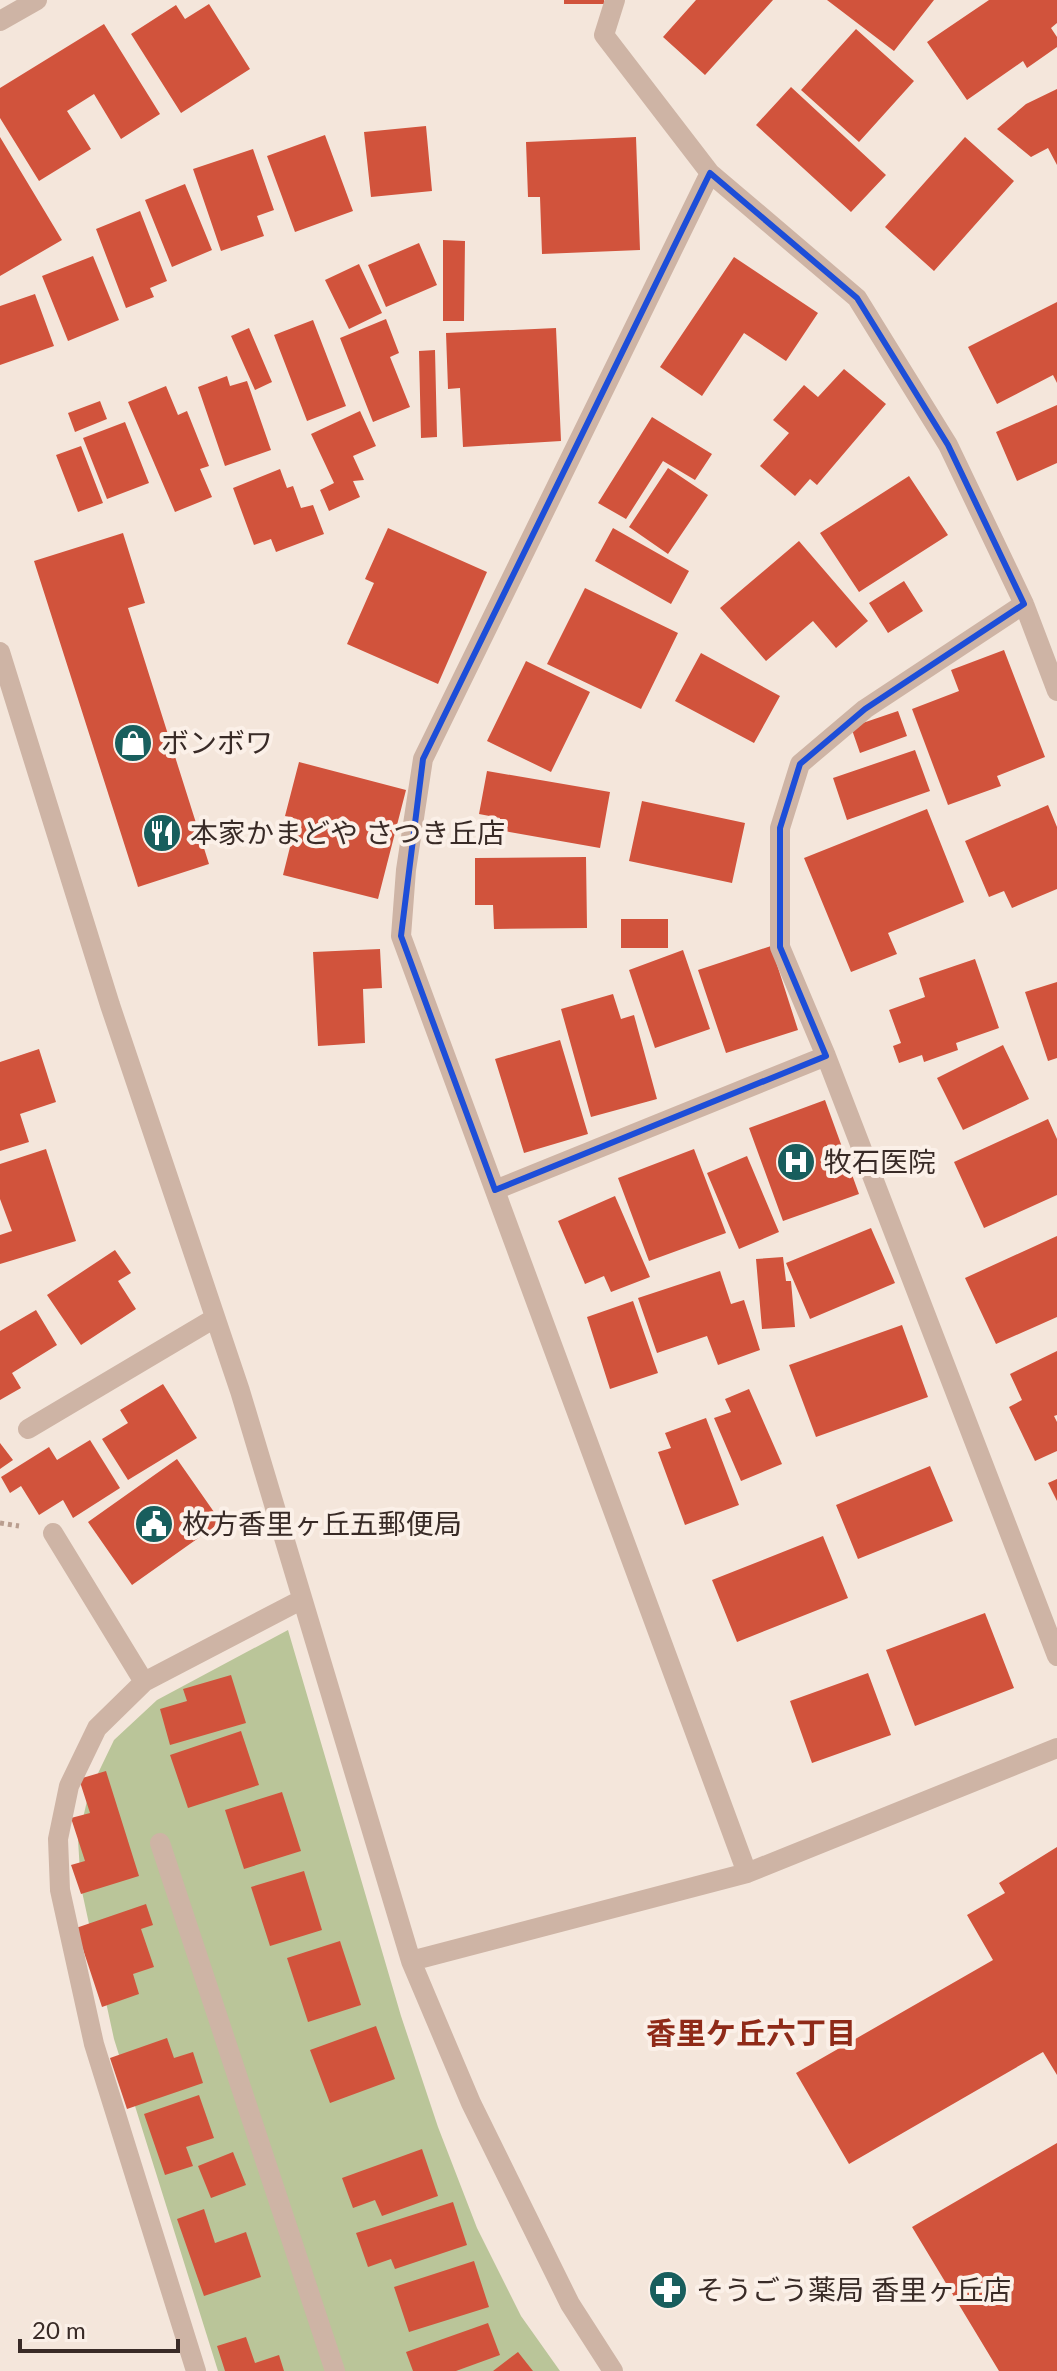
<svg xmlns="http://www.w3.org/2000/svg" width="1057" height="2371" font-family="Lato,'Noto Sans JP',sans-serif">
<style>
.green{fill:#bac599}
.building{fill:#d1533c}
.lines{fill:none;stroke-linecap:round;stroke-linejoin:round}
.path{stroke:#b99e8f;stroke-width:5;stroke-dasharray:4 4;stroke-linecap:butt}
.minor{stroke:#ceb4a5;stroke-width:20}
.marked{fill:none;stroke:#1d4ed8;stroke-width:6;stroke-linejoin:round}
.labels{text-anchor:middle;stroke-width:8;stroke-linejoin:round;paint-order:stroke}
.poi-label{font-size:28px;fill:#392b27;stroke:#fbf0e8;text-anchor:start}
.neighbourhood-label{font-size:30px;font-weight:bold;fill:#8f2a18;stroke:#fbf0e8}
</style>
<rect width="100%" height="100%" fill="#f4e6db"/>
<path class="green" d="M288 1630 401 2016 438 2127 477 2228 521 2316 560 2371H218L114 2039 81 1887 78 1840 89 1792 114 1740 157 1700Z"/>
<path class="building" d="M564 0H604V4H564Z
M696 0H773L705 75 663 37Z
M827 0H934L894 51Z
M989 0H1057V23L1051 28 1057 37V47L1027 68 1023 61 967 100 927 42Z
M209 4 250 69 181 113 131 34 176 5 185 19Z
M104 24 160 114 121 139 94 94 67 111 91 149 39 181 0 118V88Z
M856 29 914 81 859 142 801 90Z
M791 87 886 175 851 212 756 125Z
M1057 89V165L1048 148 1031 157 997 129 1026 104Z
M426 126 432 191 371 197 364 132Z
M325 135 353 211 295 232 267 156Z
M0 137 62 240 0 276Z
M636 137 640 250 542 254 540 197H528L526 142Z
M965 137 1014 181 934 271 885 227Z
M253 149 274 210 257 216 264 236 221 251 193 169Z
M185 184 212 250 172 267 145 200Z
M140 211 167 281 150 288 154 297 126 308 96 229Z
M443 240 465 241 464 321H443Z
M419 243 437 285 386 307 368 265Z
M93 256 119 320 68 341 42 276Z
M734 257 818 313 786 361 744 333 702 396 660 367Z
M359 264 382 313 349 329 325 280Z
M35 294 54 346 0 365V306Z
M1057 302V383L1053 375 997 404 968 347Z
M386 319 399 353 390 357 410 407 373 422 340 338Z
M313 320 346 406 307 421 274 335Z
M249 328 272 382 255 390 231 336Z
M556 328 561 441 463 447 460 388 448 389 446 333Z
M435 350 437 437 421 438 419 351Z
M844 369 886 404 817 485 810 479 795 496 760 466 789 433 773 420 804 385 818 397Z
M227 376 230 386 247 381 271 450 225 466 198 387Z
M166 386 178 415 187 411 209 466 200 469 212 497 175 512 128 402Z
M100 401 107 419 75 432 68 413Z
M1057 405V463L1017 481 996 432Z
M360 411 376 446 353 456 364 480 353 481 360 497 329 511 320 490 334 483 311 434Z
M652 417 712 454 695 480 663 461 626 519 598 503Z
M125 422 149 483 107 499 83 438Z
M81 446 103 503 78 512 56 455Z
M668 468 708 495 668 554 629 527Z
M280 469 287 488 293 486 301 508 313 505 324 534 276 552 271 539 254 545 233 488Z
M909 476 948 535 859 592 820 533Z
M388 528 487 572 438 684 347 644 374 583 365 579Z
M613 528 689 571 671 604 595 561Z
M123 533 145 603 128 608 209 864 138 887 34 561Z
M799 541 868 621 836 648 813 621 766 661 720 608Z
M904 581 923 611 888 633 869 603Z
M585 588 678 633 641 709 547 664Z
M1004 650 1045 757 997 776 1001 786 948 805 912 709 959 691 951 670Z
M701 653 780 696 754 743 675 701Z
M526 661 590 692 551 772 487 741Z
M898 711 907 736 860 753 851 727Z
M915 750 930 791 847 820 833 778Z
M299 762 406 790 378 899 283 875 297 819 285 816Z
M487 771 610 792 600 848 498 830 500 818 479 814Z
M642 801 745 823 732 883 629 861Z
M1048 805 1057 827V889L1012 908 1004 891 989 897 965 841Z
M927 809 964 902 888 933 897 954 851 972 804 858Z
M586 857 587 928 494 929 493 905H475V858Z
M621 919H668V948H621Z
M771 946 798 1030 726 1053 698 970Z
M380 949 382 988 363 989 365 1043 318 1046 313 952Z
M683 950 710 1029 655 1048 629 970Z
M975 959 999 1028 956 1043 958 1050 924 1062 922 1055 899 1063 893 1046 901 1043 889 1010 925 997 919 978Z
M1057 982V1058L1048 1061 1025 992Z
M613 994 621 1019 634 1015 657 1099 591 1117 561 1009Z
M560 1040 588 1134 524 1153 495 1059Z
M1003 1045 1029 1099 963 1130 937 1078Z
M39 1049 56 1102 20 1114 29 1142 0 1151V1062Z
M825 1100 859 1194 783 1221 749 1128Z
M1048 1119 1057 1139V1195L984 1228 954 1162Z
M46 1149 76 1241 0 1264V1235L12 1231 0 1199V1164Z
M694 1149 726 1233 649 1261 618 1178Z
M747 1156 779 1232 739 1249 707 1173Z
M615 1196 650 1277 611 1292 604 1276 585 1284 558 1221Z
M871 1228 895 1283 810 1319 786 1263Z
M1057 1236V1317L996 1344 965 1278Z
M115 1250 131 1273 118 1281 136 1309 81 1345 47 1295Z
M783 1257 786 1281H791L795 1327 762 1329 756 1259Z
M720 1271 731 1304 744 1300 760 1350 718 1365 707 1336 657 1353 638 1298Z
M633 1301 658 1373 610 1389 587 1317Z
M36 1310 57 1345 12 1373 21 1388 0 1400V1331Z
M902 1325 928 1397 816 1437 789 1365Z
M1057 1351V1415L1054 1416 1057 1422V1451L1035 1461 1009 1407 1022 1400 1010 1374Z
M163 1384 197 1438 128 1480 102 1439 128 1423 120 1410Z
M749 1389 782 1464 741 1481 714 1418 731 1412 725 1399Z
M706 1418 739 1505 685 1525 658 1452 671 1448 665 1433Z
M90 1440 120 1488 73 1518 63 1500 39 1515 21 1486 10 1493 1 1477 49 1447 57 1460Z
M0 1443 13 1460 0 1469Z
M177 1459 221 1522 132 1585 88 1522Z
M930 1466 953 1521 858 1559 836 1505Z
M1057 1479V1501L1048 1483Z
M823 1536 848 1598 737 1642 712 1580Z
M985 1613 1014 1688 915 1726 886 1650Z
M868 1673 891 1735 812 1763 790 1701Z
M231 1675 246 1723 170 1745 160 1709 187 1701 183 1689Z
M241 1731 259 1785 188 1808 170 1755Z
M106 1771 139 1876 81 1894 71 1865 85 1861 71 1818 90 1813 79 1779Z
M282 1792 301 1851 244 1869 225 1810Z
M1057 1847V2075L1043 2052 849 2164 796 2073 993 1960 967 1915 1005 1893 999 1883Z
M304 1871 322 1930 270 1946 251 1887Z
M146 1904 153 1925 141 1929 154 1967 133 1974 139 1994 102 2007 76 1928Z
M340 1941 361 2005 308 2022 287 1958Z
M376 2026 395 2079 330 2103 310 2050Z
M167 2038 174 2058 193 2052 203 2083 127 2109 110 2058Z
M199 2095 214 2138 186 2147 193 2166 165 2175 144 2114Z
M1057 2143V2371H999L912 2227Z
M422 2149 438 2196 382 2216 375 2200 353 2208 342 2178Z
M233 2152 246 2185 211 2198 198 2166Z
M453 2202 467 2245 395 2269 391 2259 368 2267 356 2233Z
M204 2209 215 2243 246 2232 261 2277 204 2296 177 2219Z
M474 2261 489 2307 409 2332 394 2287Z
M488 2323 500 2355 456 2371H413L406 2352Z
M246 2337 255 2363 279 2355 284 2371H225L217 2346Z
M518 2352 533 2371H493Z"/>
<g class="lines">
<path class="path" d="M0 1523 19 1526"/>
<path class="minor" d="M615 0 604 35 710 173 857 298 948 445 1024 604 1057 691
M0 21 37 0
M710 173 423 759 406 870 401 936 747 1873
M1024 604 865 709 800 764 780 828V947L826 1056 1057 1656
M0 652 110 1005 240 1391 411 1961 471 2103 570 2304 613 2371
M495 1190 826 1056
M28 1429 215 1318
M53 1533 144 1682
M160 1843 335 2371
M411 1961 747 1873 1057 1748
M196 2371 94 2044 60 1890 58 1839 69 1786 97 1728 144 1682 301 1600"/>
</g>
<path class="marked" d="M710 173 857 298 948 445 1024 604 865 709 800 764 780 828V947L826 1056 495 1190 401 936 423 759Z"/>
<defs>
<symbol id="shop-disc" viewBox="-11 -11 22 22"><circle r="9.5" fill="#185e5d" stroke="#fbf0e8"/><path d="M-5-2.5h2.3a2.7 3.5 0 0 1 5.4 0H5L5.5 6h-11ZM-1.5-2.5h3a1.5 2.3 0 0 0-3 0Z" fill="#fff"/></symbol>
<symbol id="restaurant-disc" viewBox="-11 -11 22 22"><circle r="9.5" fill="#185e5d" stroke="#fbf0e8"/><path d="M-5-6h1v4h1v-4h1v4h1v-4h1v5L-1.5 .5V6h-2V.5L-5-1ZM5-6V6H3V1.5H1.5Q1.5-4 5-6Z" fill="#fff"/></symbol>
<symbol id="hospital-disc" viewBox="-11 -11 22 22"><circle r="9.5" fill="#185e5d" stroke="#fbf0e8"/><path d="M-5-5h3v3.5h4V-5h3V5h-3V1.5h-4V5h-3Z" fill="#fff"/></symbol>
<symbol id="civic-disc" viewBox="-11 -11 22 22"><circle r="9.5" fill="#185e5d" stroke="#fbf0e8"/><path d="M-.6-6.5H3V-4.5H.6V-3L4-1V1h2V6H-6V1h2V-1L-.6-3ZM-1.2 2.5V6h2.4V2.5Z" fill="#fff"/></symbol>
<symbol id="pharmacy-disc" viewBox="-11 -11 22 22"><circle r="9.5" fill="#185e5d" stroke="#fbf0e8"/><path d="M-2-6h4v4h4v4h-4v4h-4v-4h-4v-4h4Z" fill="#fff"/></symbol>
</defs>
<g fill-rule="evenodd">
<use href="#shop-disc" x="111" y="721" width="44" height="44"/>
<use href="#restaurant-disc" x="140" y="811" width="44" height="44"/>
<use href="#hospital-disc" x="774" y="1140" width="44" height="44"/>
<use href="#civic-disc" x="132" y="1502" width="44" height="44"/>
<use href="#pharmacy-disc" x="646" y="2268" width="44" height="44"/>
</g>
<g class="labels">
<g class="poi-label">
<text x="161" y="753">ボンボワ</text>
<text x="190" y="843">本家かまどや さつき丘店</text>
<text x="824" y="1172">牧石医院</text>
<text x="182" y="1534">枚方香里ヶ丘五郵便局</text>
<text x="696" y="2300">そうごう薬局 香里ヶ丘店</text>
</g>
<g class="neighbourhood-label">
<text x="751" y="2044">香里ケ丘六丁目</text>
</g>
</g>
<path d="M20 2339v12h158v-12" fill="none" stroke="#392b27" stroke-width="4"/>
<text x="32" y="2339" font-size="24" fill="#392b27" stroke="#fbf0e8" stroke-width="6" paint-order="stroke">20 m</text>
</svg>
